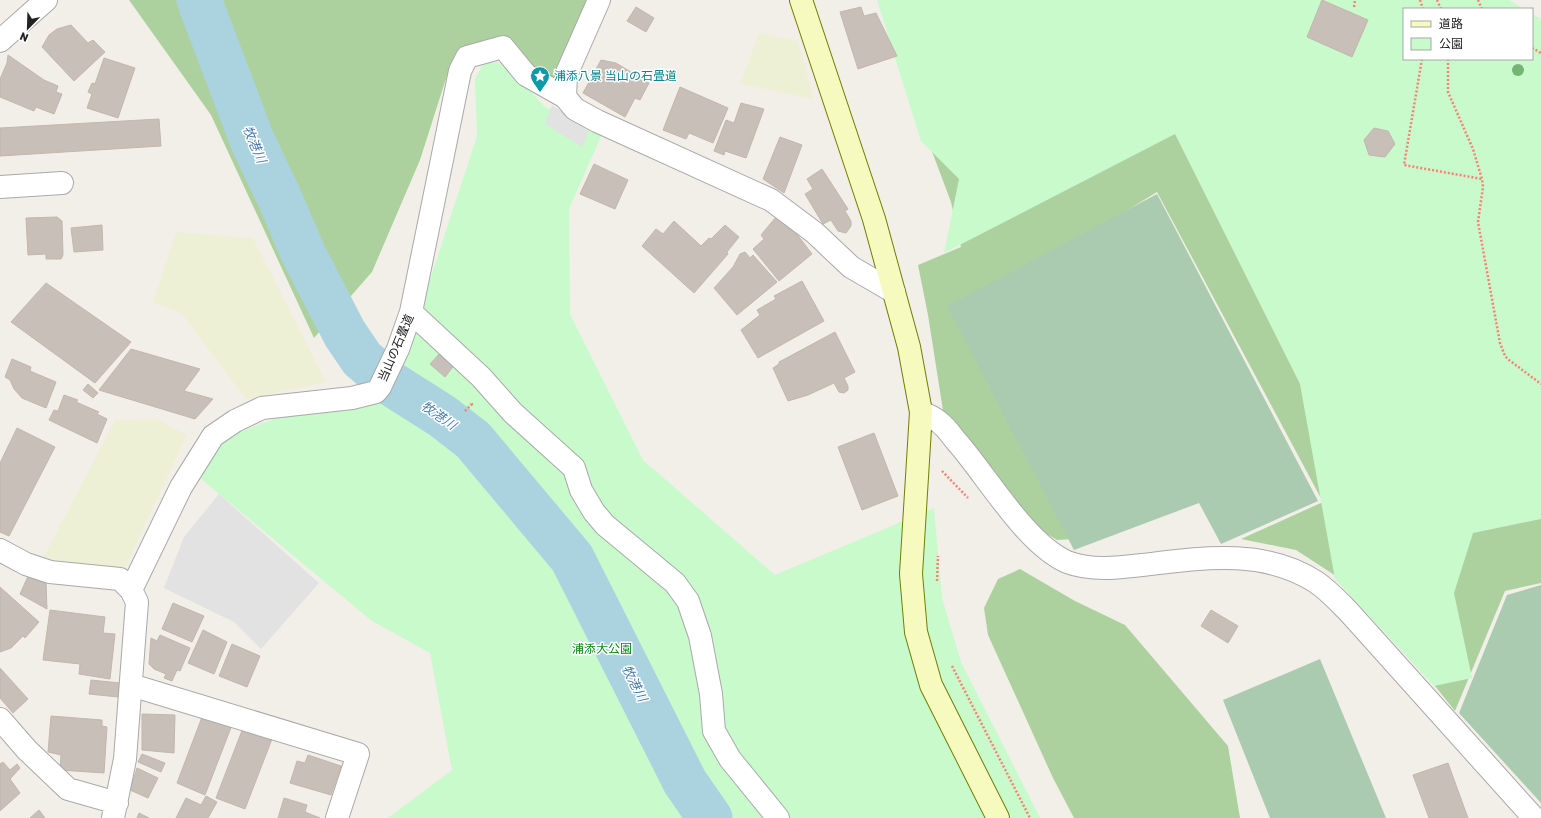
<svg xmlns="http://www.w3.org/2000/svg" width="1541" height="818" font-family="Rubik,'Noto Sans JP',sans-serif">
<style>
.farmland{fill:#eef0d5}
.forest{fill:#add19e}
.cemetery{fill:#aacbaf}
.park{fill:#c8facc}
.parking{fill:#e2e2e2}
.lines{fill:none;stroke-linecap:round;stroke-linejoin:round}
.river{stroke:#aad3df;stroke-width:45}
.building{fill:#c7bfb8;stroke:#c4b6ab}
.street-casing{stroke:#a9a9a9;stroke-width:24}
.secondary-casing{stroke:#707d05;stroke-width:24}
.path{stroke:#fa8072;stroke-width:2.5;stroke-dasharray:2 2;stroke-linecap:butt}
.street{stroke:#fff;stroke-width:22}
.secondary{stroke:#f7fabf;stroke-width:22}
.tree{fill:#74b475}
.labels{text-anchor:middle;stroke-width:3;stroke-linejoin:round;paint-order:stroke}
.culture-label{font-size:12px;fill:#0d838f;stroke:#fff;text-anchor:start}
.street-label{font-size:12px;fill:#222;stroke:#fff}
.park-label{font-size:12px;fill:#0c8416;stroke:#fff}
.water-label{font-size:13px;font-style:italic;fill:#4a7aab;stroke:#fff}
</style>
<rect width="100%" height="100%" fill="#f2efe9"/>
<path class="farmland" d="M759 33 798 41 814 99 740 84Z
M176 232 253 238 326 382 246 399 182 314 153 302Z
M157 419 187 435 124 570 43 558 115 420Z"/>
<path class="forest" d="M129 0H587L551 84 503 38 459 48 451 63 420 160 372 272 314 338 211 115Z
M1320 0 1541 380V583L1505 591 1455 711 1415 661 1339 578 1296 550 1241 539 1323 502 1157 192 971 306 1073 539 1057 540 1031 524 944 417 928 315 918 265 961 247 951 202 919 117Z
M1020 569 1075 601 1125 625 1228 746 1240 818H1074L1053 778 988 635 984 608 998 579Z"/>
<path class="cemetery" d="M1157 194 1318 501 1221 544 1199 503 1074 550 947 306Z
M1541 585V803L1459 713 1507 595Z
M1320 659 1386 818H1270L1223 700Z"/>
<path class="park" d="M877 0H1509L1524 9H1404V59H1532V14L1541 19V519L1473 533 1454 593 1472 678 1434 686 1335 579 1300 384 1175 134 944 253 959 179 921 141Z
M497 62 510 69 545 107 602 134 569 209 570 314 643 460 775 575 934 508 942 598 961 662 1040 818H388L452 770 430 653 372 621 183 464 219 440 300 409 390 402 477 136 475 79 483 64Z"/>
<path class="parking" d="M552 105 589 131 582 147 545 124Z
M219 494 319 583 261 649 234 622 164 588 184 537Z"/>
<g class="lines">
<path class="river" d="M199 0 252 140 280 199 304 255 345 334 362 359 390 383 442 416 473 440 572 558 685 782 710 818"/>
</g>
<path class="building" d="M1322 0 1368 20 1352 57 1307 37Z
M636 7 654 18 646 32 627 21Z
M861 7 864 16 876 13 897 56 858 69 840 12Z
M71 25 88 43 93 40 105 52 74 81 42 47 49 35 57 29Z
M8 55 44 80 58 86 56 92 62 94 54 114 36 107 34 111 0 97V79L7 63Z
M104 58 135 68 118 118 87 108 92 94 88 92 92 83 95 84Z
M601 60 616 63 649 83 640 100 635 98 625 117 583 93Z
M680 87 728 108 713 143 689 133 686 139 663 130Z
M741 103 764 109 746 158 725 151 724 155 714 151 726 120 734 123Z
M159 119 161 146 0 156V128Z
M1374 128 1388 131 1395 144 1385 157 1369 155 1364 140Z
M780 137 802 145 784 193 763 179Z
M594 164 628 180 615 209 580 194Z
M822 169 848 209 845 211 851 221V226L846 233 838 231 831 220 823 224 805 194 813 189 807 179Z
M57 217 62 221 63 255 61 259H46V254L28 255 26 218Z
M776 217 796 233 812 254 779 281 753 249 764 239 761 235Z
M674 221 701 246 709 238 711 239 725 225 739 237 727 252 728 254 694 293 642 246 656 229 663 234Z
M102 225 103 250 74 252 71 228Z
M745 252 750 258 753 255 777 282 737 315 714 288 733 267 740 254Z
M802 281 824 321 758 358 741 330 760 315 757 310 776 299 774 296Z
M46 283 131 342 95 383 11 322Z
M835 332 855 372 844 378 848 386V390L844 393 839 392 834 383 808 395 788 401 773 368 779 364V362Z
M131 349 200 369 184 391 213 399 195 419 99 390Z
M441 352 455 364 445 377 430 364Z
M12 359 31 367 30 371 56 382 46 408 22 398 14 389 10 380 5 377Z
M88 384 98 393 93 398 83 390Z
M64 395 78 400 76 402 99 412 97 414 107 419 97 443 49 420 54 410 58 411Z
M17 428 55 447 9 536 0 532V463Z
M874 433 898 496 862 510 838 447Z
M29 574 46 582 47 609 20 594Z
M0 587 39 622 25 638 23 636 11 648 0 652Z
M173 603 204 616 192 642 162 629Z
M50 610 105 617 103 633 115 634 110 679 79 674 80 664 43 660Z
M1211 610 1238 626 1228 643 1201 626Z
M203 630 227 642 214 674 188 663Z
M160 635 190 648 180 671 177 670 172 681 164 678 166 674 154 669 149 664 151 638 157 641Z
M232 644 260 656 247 687 219 676Z
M0 668 28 699 13 713 0 698Z
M91 680 120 683 118 697 89 694Z
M142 714 175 715 174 753 142 750Z
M51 716 102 720V726L107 727 104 773 60 770 61 755 48 752Z
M202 717 232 725 205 795 177 783Z
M243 728 272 739 245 809 216 798Z
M142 754 165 763 161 772 138 762Z
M308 755 341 766 331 795 290 783 297 761 305 763Z
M3 762 10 770 17 764 20 768 10 779 20 793 0 811V764Z
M1448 763 1468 818H1429L1413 775Z
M137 768 158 778 148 798 130 790Z
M206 796 217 802 208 818H176L186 798 201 805Z
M284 798 307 805 305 812 320 818H278Z
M39 810 45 818H30Z
M139 813 149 818H137Z"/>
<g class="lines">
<defs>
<path id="street" d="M0 41 46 0
M565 97 566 75 599 0
M0 187 62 183
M411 312 481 377 513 413 574 468 581 490 594 512 605 525 675 583 688 601 700 636 711 694 714 731 730 759 778 818
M921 412C927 415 934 417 939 422 946 427 952 436 957 442 987 476 1026 544 1067 562 1091 571 1117 568 1142 565 1201 558 1264 548 1316 582 1328 590 1338 601 1348 611L1534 818
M0 550 26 564 50 572 120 579 131 590 137 602 125 759 113 818
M131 590 181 487 213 436 235 421 262 408 352 398 376 392 380 387 398 349 411 312 460 71 467 57 503 47 526 75 565 97 575 109 597 121 771 200 815 233 851 267 894 292
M131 685 358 754 337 818
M0 719 27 750 68 789 117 803"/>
<path id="secondary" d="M801 0 874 219 909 347 921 412 911 574 916 632 931 685 998 818"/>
</defs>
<use href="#street" class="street-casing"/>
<use href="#secondary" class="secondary-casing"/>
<path class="path" d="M1420 0 1423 9
M1437 0 1441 9
M1478 0 1482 9
M1354 7 1355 0
M1532 48 1541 53
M1422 59 1404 165 1482 179
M1448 59V92L1473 149 1482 179 1483 187 1478 222 1500 343 1505 356 1509 360 1541 384
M465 411 472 404 470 403
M942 471 968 498
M937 581 938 556
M952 666 1030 818"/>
<use href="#street" class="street"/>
<use href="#secondary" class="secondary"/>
</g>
<circle class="tree" cx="1518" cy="70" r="6"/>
<defs>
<symbol id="sight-pin" viewBox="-11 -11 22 30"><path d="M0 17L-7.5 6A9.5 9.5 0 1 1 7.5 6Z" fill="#0f9aa8" stroke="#fff"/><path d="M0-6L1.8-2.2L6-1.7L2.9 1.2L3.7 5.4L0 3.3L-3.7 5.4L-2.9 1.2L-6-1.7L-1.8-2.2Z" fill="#fff"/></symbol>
</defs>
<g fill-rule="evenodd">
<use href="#sight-pin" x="529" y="65" width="22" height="30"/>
</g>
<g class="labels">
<g class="culture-label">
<text x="554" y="80">浦添八景 当山の石畳道</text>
</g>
<g class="street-label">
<text transform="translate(396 348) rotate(-67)" y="4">当山の石畳道</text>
</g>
<g class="park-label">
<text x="602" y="653">浦添大公園</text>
</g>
<g class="water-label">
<text transform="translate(255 144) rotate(67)" y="5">牧港川</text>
<text transform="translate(439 415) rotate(35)" y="5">牧港川</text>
<text transform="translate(635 683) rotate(63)" y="5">牧港川</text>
</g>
</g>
<rect x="1403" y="8" width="130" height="52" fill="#ffffff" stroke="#a7a7a7"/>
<rect x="1411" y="21" width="20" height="6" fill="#f7fabf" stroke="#a7a7a7"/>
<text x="1439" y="28" font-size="12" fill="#222222">道路</text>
<rect x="1411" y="38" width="20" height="12" fill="#c8facc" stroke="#a7a7a7"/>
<text x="1439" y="48" font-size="12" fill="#222222">公園</text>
<g transform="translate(28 28) rotate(203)" stroke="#ffffff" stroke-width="3" paint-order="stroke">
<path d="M0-3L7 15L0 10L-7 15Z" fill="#222222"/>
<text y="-6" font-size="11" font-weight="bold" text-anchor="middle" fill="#222222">N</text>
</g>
</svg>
